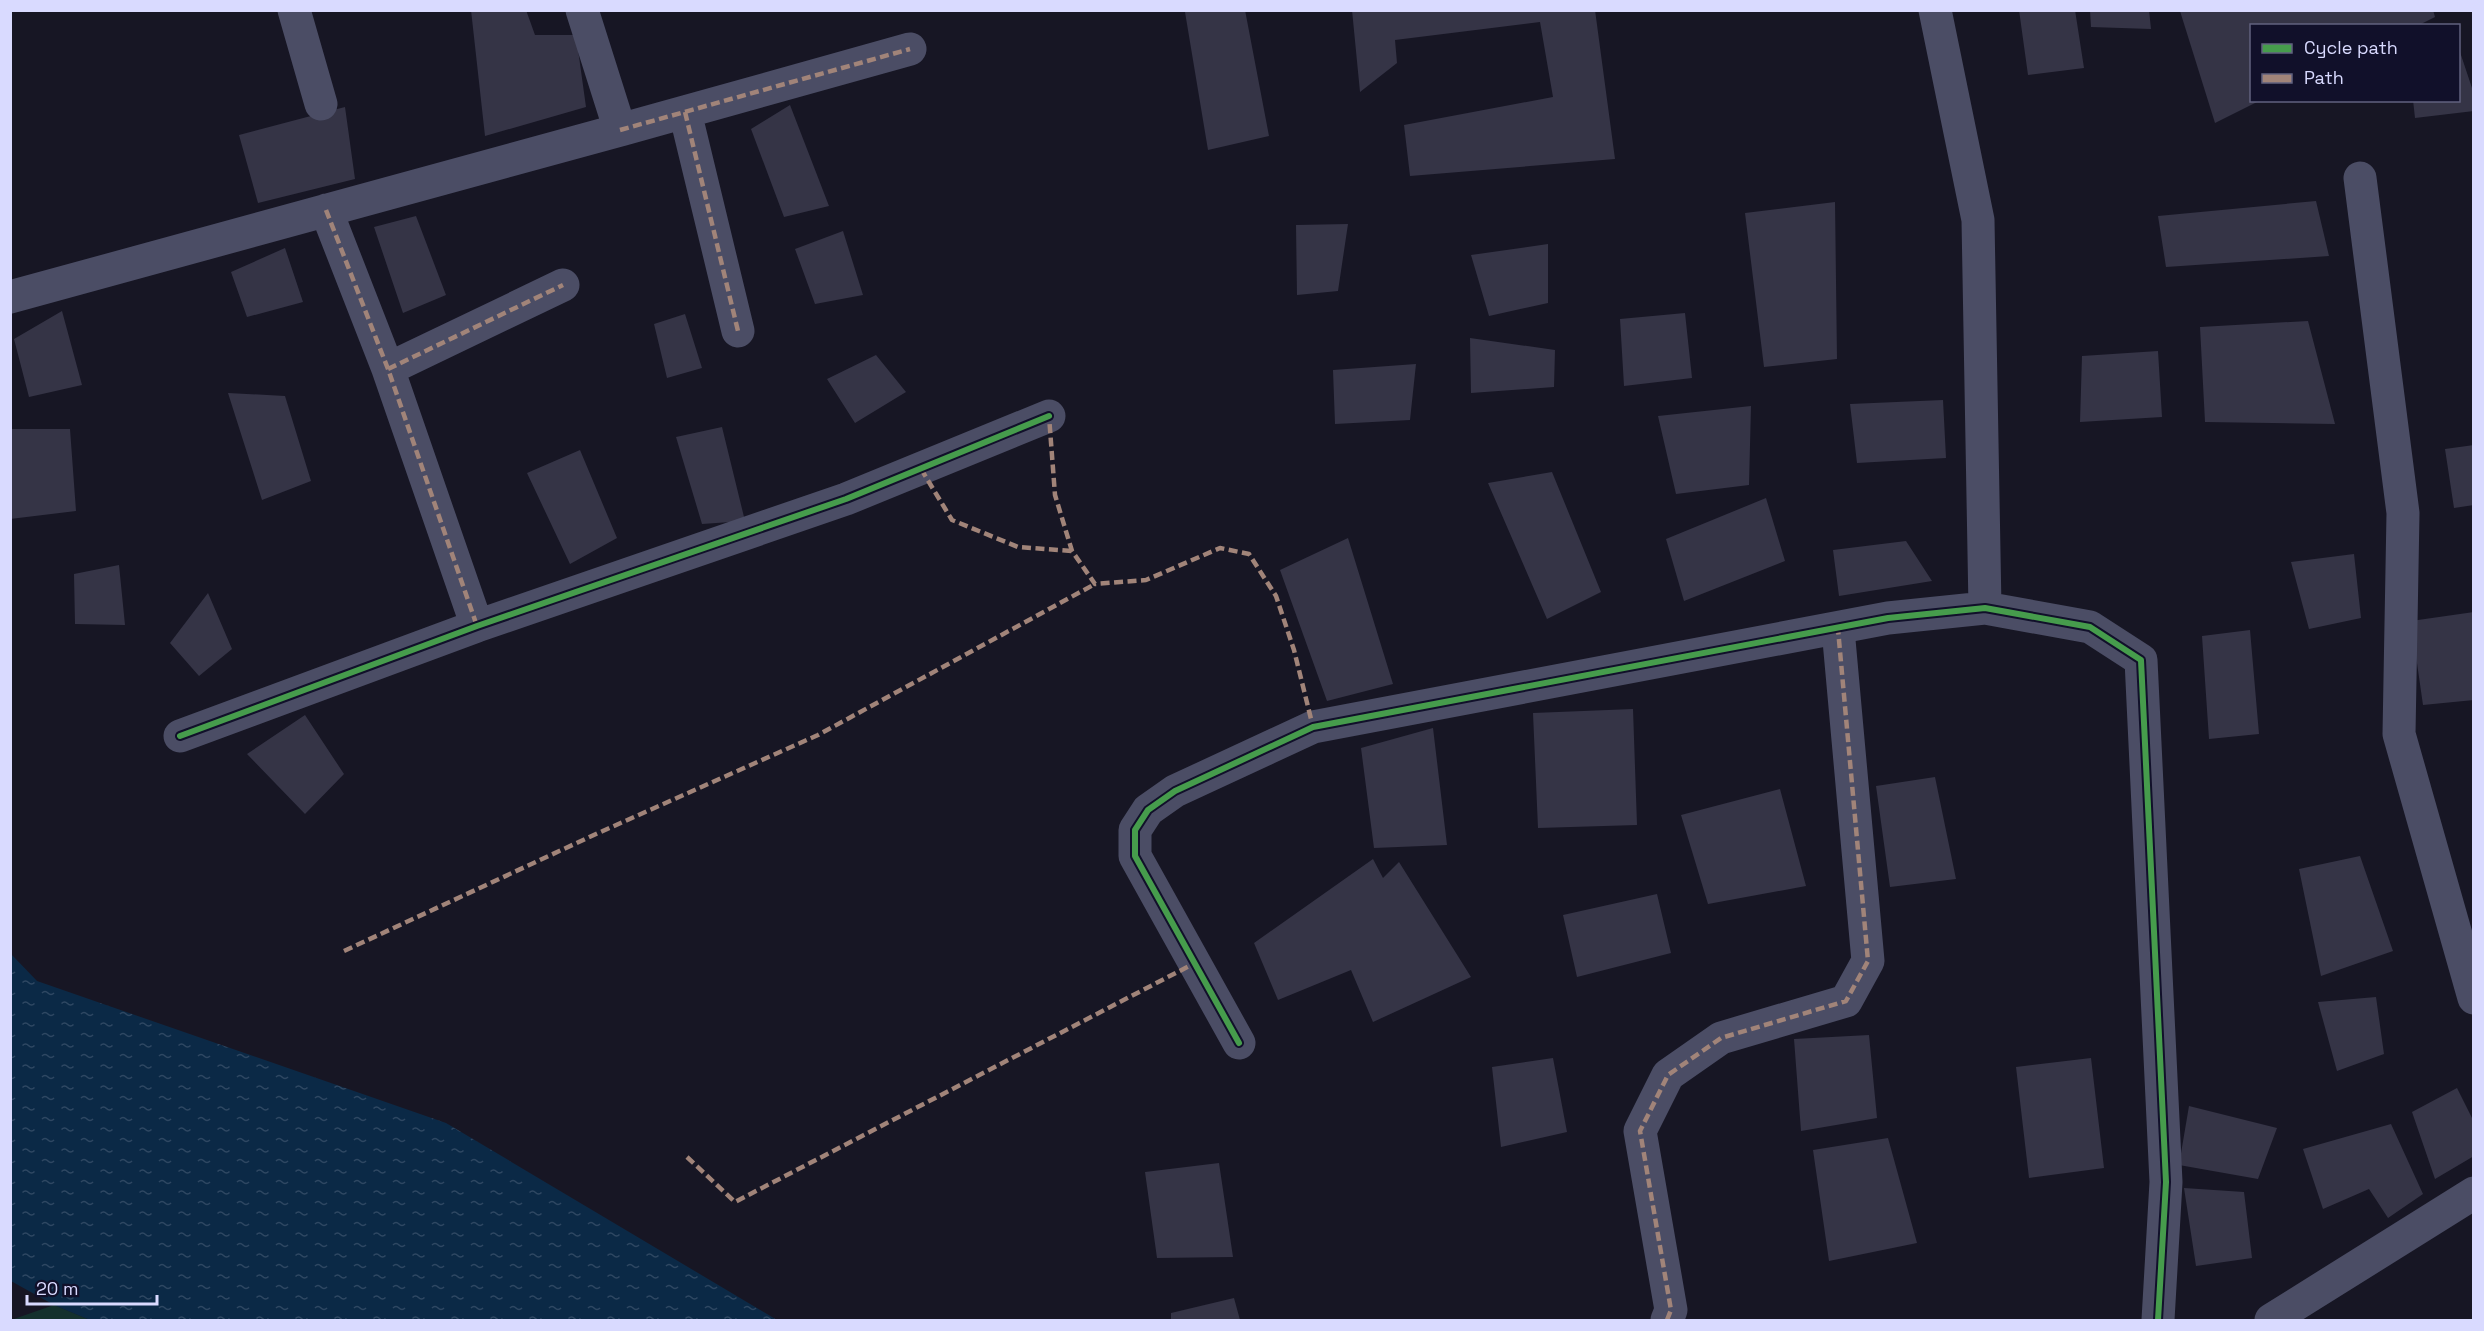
<svg xmlns="http://www.w3.org/2000/svg" width="2484" height="1331" font-family="'Space Grotesk',sans-serif">
<style>
.grass{fill:#14302d}
.water{fill:url(#water-ripples)}
.building{fill:#353446}
.lines{fill:none;stroke-linecap:round;stroke-linejoin:round}
.minor{stroke:#4b4d65;stroke-width:33}
.quiet{stroke:#a18479;stroke-width:4.5;stroke-dasharray:9 4.5;stroke-linecap:butt}
.cycleway-casing{stroke:#11102a;stroke-width:10}
.cycleway{stroke:#469c4c;stroke-width:6}
</style>
<defs>
<pattern id="water-ripples" width="26" height="14" patternUnits="userSpaceOnUse" patternTransform="scale(1.5)"><rect width="26" height="14" fill="#0b2946"/><path d="M2 4q2-2 4 0t4 0M15 11q2-2 4 0t4 0" fill="none" stroke="#2e4762"/></pattern>
</defs>
<rect width="100%" height="100%" fill="#171624"/>
<path class="grass" d="M54 1305 90 1320H11Z"/>
<path class="water" d="M11 954 37 981 446 1123 777 1320H90L54 1305 11 1281Z"/>
<path class="building" d="M471 10H526L535 35H576L586 107 485 136Z
M1198 10H1245L1269 136 1208 150 1185 12Z
M1352 10H1595L1615 159 1410 176 1404 125 1553 97 1540 22 1395 40 1397 63 1360 92Z
M2019 10H2075L2084 68 2028 75Z
M2090 10H2149L2151 29 2091 27Z
M2433 10 2435 17 2417 26H2252V100H2261L2215 123 2180 11Z
M2459 49 2474 94V111L2415 118 2413 100H2458Z
M790 105 829 206 784 217 751 129Z
M345 107 355 179 258 203 239 135Z
M2316 201 2329 256 2166 267 2158 216Z
M1835 202 1837 359 1764 367 1745 213Z
M416 216 446 295 403 313 374 227Z
M1348 224 1338 291 1297 295 1296 225Z
M843 231 863 295 815 304 795 249Z
M1548 244V303L1489 316 1471 255Z
M285 248 303 302 247 317 231 272Z
M62 311 82 385 29 397 14 339Z
M1685 313 1692 378 1624 386 1620 319Z
M685 314 702 368 667 378 654 324Z
M2308 321 2335 424 2205 422 2200 327Z
M1470 338 1555 350 1554 387 1471 393Z
M2158 351 2162 417 2080 422 2082 356Z
M876 355 906 392 855 423 827 379Z
M1416 364 1410 420 1335 424 1333 370Z
M228 393 285 396 311 481 262 500Z
M1943 400 1946 458 1857 463 1850 404Z
M1751 406 1749 485 1676 494 1658 416Z
M722 427 745 521 702 524 676 437Z
M10 429H70L76 511 10 519Z
M2474 445V505L2454 508 2445 449Z
M580 450 617 538 570 564 527 473Z
M1552 472 1601 592 1547 619 1488 483Z
M1766 498 1785 561 1684 601 1666 539Z
M1348 538 1393 684 1327 701 1280 570Z
M1906 541 1932 581 1839 596 1833 550Z
M2354 554 2361 618 2309 629 2291 562Z
M119 565 125 625 75 624 74 574Z
M208 593 232 649 199 676 170 643Z
M2474 612V700L2423 705 2411 621Z
M2250 630 2259 734 2209 739 2202 636Z
M1633 709 1637 825 1538 828 1533 713Z
M305 715 344 774 305 814 247 754Z
M1433 728 1447 845 1374 848 1361 748Z
M1935 777 1956 879 1890 887 1876 786Z
M1780 789 1806 886 1708 904 1681 815Z
M2360 856 2393 951 2321 976 2299 869Z
M1373 859 1383 878 1399 862 1471 977 1373 1022 1351 970 1278 1000 1254 943Z
M1657 894 1671 953 1577 977 1563 915Z
M2376 997 2384 1054 2337 1071 2318 1002Z
M1869 1035 1877 1118 1801 1131 1794 1039Z
M1553 1058 1567 1132 1501 1147 1492 1067Z
M2091 1058 2104 1168 2029 1178 2016 1067Z
M2457 1088 2474 1122V1156L2435 1179 2412 1112Z
M2189 1106 2277 1128 2258 1179 2179 1165Z
M2391 1124 2423 1194 2388 1218 2369 1189 2323 1209 2303 1149Z
M1888 1138 1917 1243 1829 1261 1813 1150Z
M1219 1163 1233 1257 1157 1258 1145 1172Z
M2184 1188 2244 1192 2252 1258 2196 1266Z
M1234 1298 1240 1320H1171V1313Z"/>
<g class="lines">
<path class="minor" d="M294 10 321 104
M1935 10 1978 220 1985 608
M685 112 738 331
M620 130 910 49
M2360 178 2403 513 2399 734 2474 998
M326 210 388 369 477 626
M10 297 620 130 582 10
M388 369 563 285
M180 736 477 626 846 499 1049 416
M1239 1043 1135 856V830L1148 810 1175 791 1313 727 1888 618 1985 608 2090 627 2141 660 2166 1182 2158 1320
M1667 1320 1671 1310 1640 1131 1668 1075 1721 1038 1846 1001 1868 961 1838 629
M2271 1320 2474 1193"/>
<path class="quiet" d="M685 112 738 331
M620 130 910 49
M326 210 388 369 477 626
M388 369 563 285
M1044 418 1049 416 1055 495 1072 551 1095 584 1146 580 1220 548 1249 554 1276 596 1294 650 1313 727
M921 469 952 520 1018 547 1072 551
M344 951 596 834 818 735 1095 584
M687 1157 735 1202 1193 964
M1667 1320 1671 1310 1640 1131 1668 1075 1721 1038 1846 1001 1868 961 1838 629"/>
<defs>
<path id="cycleway" d="M180 736 477 626 846 499 1049 416
M1239 1043 1135 856V830L1148 810 1175 791 1313 727 1888 618 1985 608 2090 627 2141 660 2166 1182 2158 1320"/>
</defs>
<use href="#cycleway" class="cycleway-casing"/>
<use href="#cycleway" class="cycleway"/>
</g>
<rect width="2484" height="1331" fill="none" stroke="#d9daff" stroke-width="24"/>
<rect x="2250" y="24" width="210" height="78" fill="#11102a" stroke="#61617f" stroke-width="1.5"/>
<rect x="2262" y="44" width="30" height="9" fill="#469c4c" stroke="#61617f" stroke-width="1.5"/>
<text x="2304" y="54" font-size="18" fill="#d9daff">Cycle path</text>
<rect x="2262" y="74" width="30" height="9" fill="#a18479" stroke="#61617f" stroke-width="1.5"/>
<text x="2304" y="84" font-size="18" fill="#d9daff">Path</text>
<path d="M27 1295v9h130v-9" fill="none" stroke="#d9daff" stroke-width="3"/>
<text x="36" y="1295" font-size="18" fill="#d9daff" stroke="#11102a" stroke-width="4.5" paint-order="stroke">20 m</text>
</svg>
